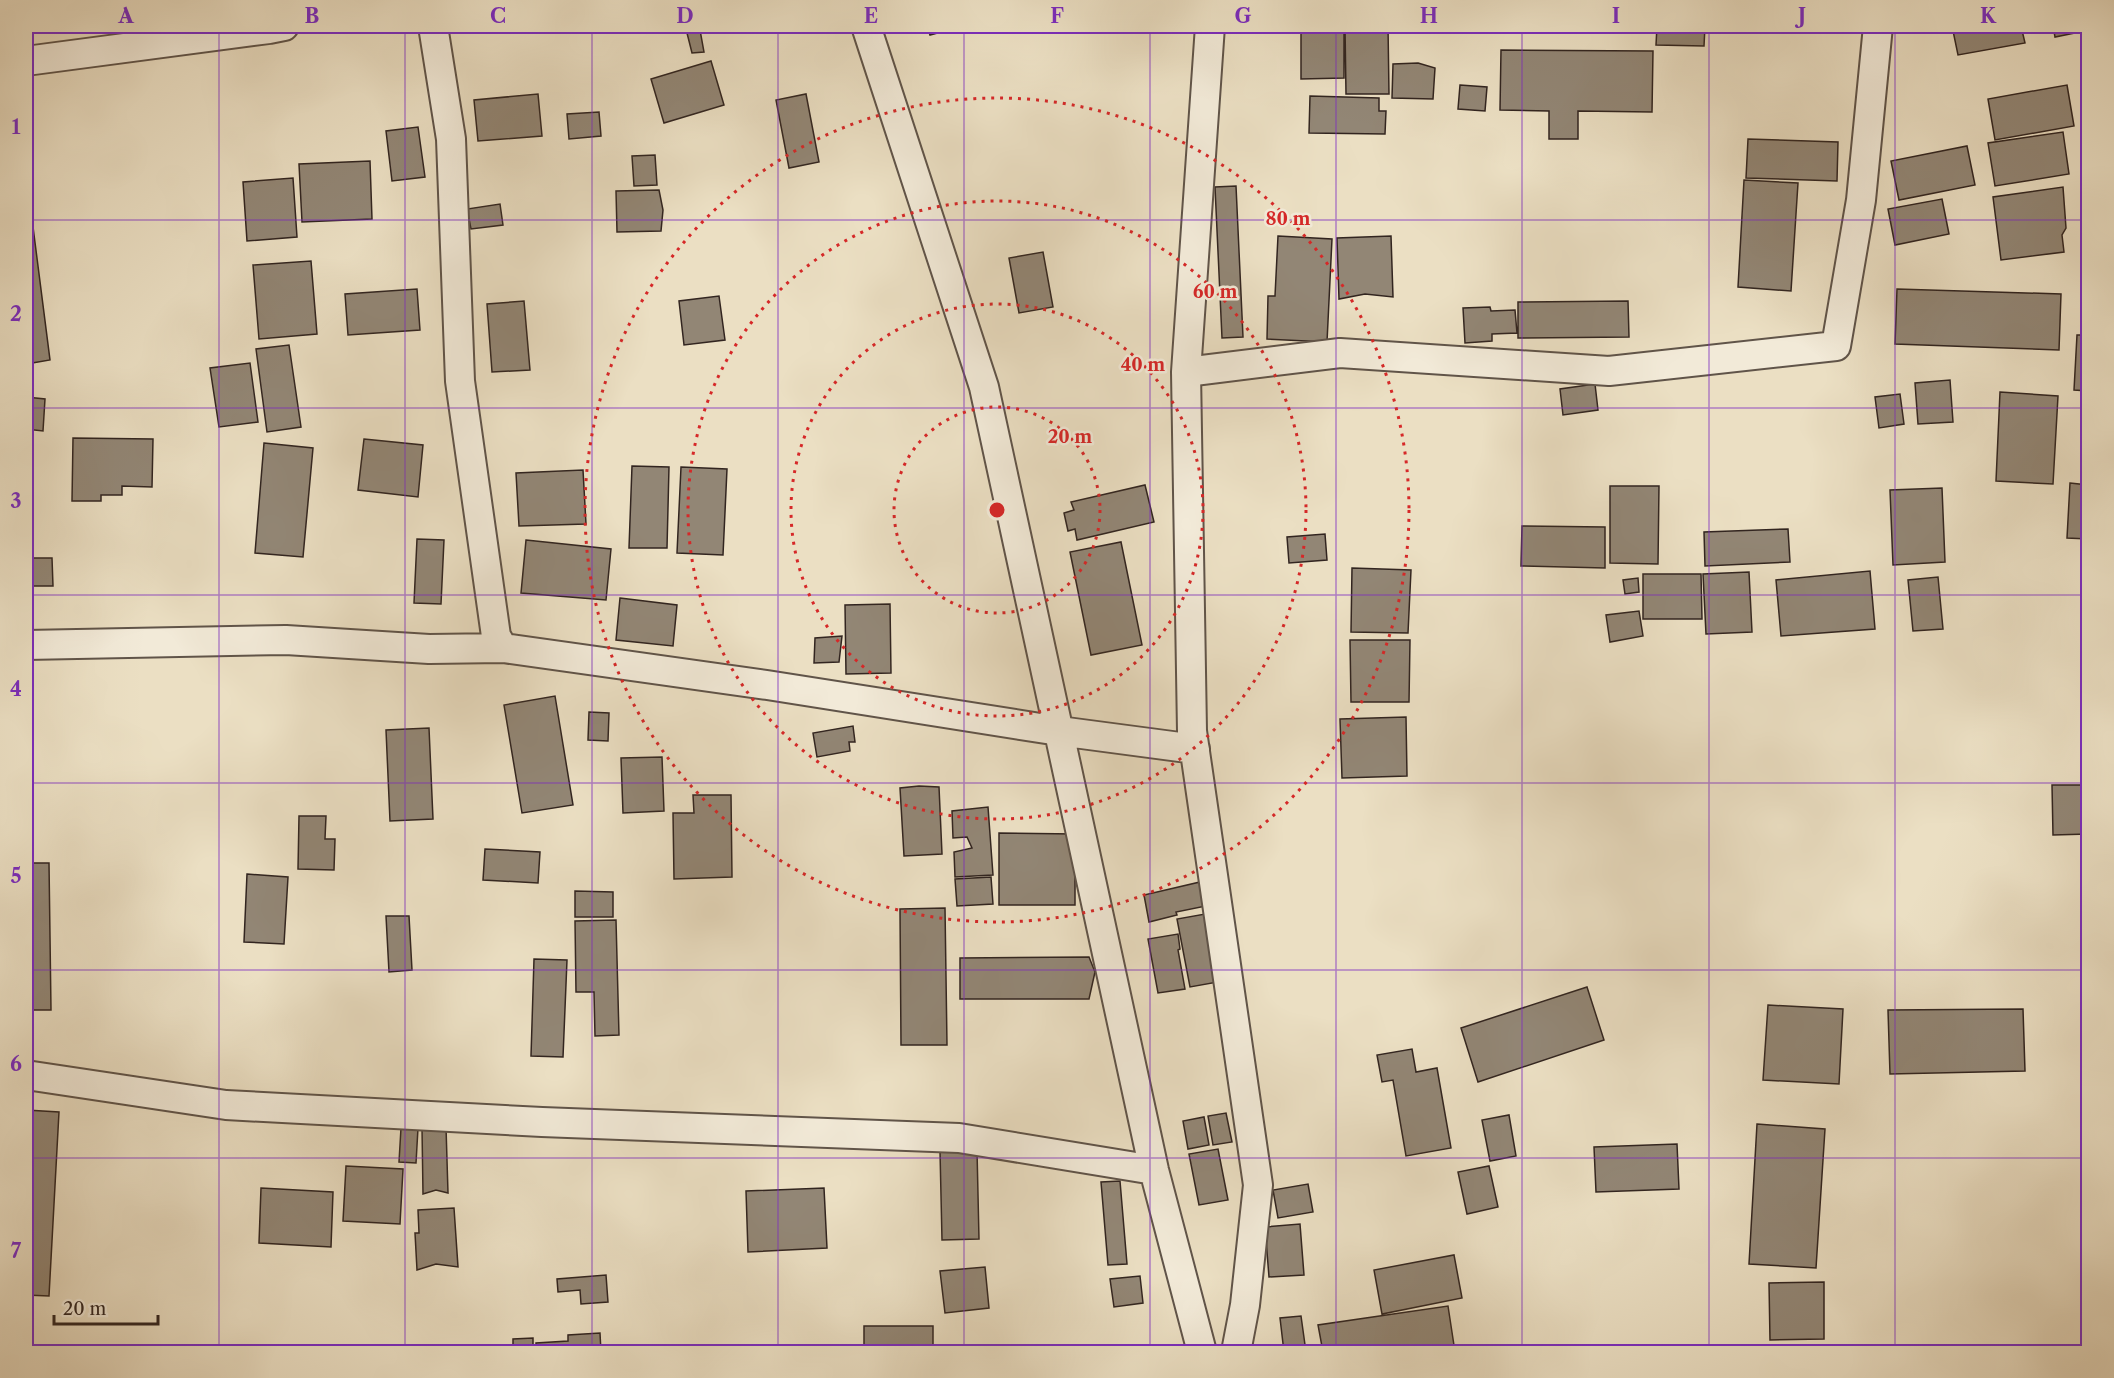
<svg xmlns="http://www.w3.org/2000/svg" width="2114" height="1378" font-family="'Libre Caslon Text',serif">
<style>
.building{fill:#928675;stroke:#322520;stroke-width:1.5}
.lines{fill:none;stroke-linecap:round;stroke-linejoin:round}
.minor-casing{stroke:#605449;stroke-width:32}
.minor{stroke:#f2ead8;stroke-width:28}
.grid{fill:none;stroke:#7b2cbf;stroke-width:1.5;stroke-opacity:0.55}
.ring{fill:none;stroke:#d62828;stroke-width:3;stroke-dasharray:3 6}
.centre{fill:#d62828;stroke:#f2ead8;stroke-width:3}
.ring-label{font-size:18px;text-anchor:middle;font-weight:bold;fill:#d62828;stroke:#f2ead8;stroke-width:5;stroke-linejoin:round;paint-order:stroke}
.neatline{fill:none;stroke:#7b2cbf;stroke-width:2}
.grid-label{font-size:20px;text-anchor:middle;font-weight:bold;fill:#7b2cbf}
</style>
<rect width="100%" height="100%" fill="#ebdfc3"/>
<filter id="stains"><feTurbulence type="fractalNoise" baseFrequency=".00333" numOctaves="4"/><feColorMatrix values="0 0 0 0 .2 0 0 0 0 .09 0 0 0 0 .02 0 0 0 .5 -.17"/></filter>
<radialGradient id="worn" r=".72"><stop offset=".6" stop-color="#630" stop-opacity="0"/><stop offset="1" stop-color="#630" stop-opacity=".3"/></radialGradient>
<path class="building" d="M927 26H960V27L930 35Z
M1301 26H1344V78L1301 79Z
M1345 26H1388L1389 94H1346Z
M1657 26H1705L1704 46 1656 45Z
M1952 26H2021L2025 43 1958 55Z
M2053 26H2084L2085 31 2055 37Z
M2085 26H2088V39H2087Z
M700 30 704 52 692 53 687 33Z
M1501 50 1653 51 1652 112 1578 111V139H1549V111L1500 110Z
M711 61 724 105 664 123 651 79Z
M1418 63 1435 68 1433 99 1392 98 1393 64Z
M1460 85 1487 87 1485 111 1458 109Z
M2067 85 2074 126 1995 140 1988 99Z
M538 94 542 136 478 141 474 100Z
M806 94 819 162 789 168 776 100Z
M1310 96 1379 98V111H1386L1385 134 1309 133Z
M599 112 601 136 569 139 567 114Z
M418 127 425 177 392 181 386 131Z
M2063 132 2069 174 1995 186 1988 143Z
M2086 138H2088V167Z
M1748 139 1838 142 1837 181 1746 178Z
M1967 146 1975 185 1899 200 1891 161Z
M655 155 657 185 634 186 632 156Z
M370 161 372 219 302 222 299 164Z
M293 178 297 237 247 241 243 182Z
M1744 180 1798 183 1791 291 1738 287Z
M1236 186 1243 337 1222 338 1215 187Z
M2063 187 2066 228 2062 235 2064 252 2001 260 1993 197Z
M659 190 663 210 661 231 617 232 616 191Z
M1942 199 1949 234 1895 245 1888 209Z
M500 204 503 225 471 229 467 209Z
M32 219 50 360 26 364V220Z
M1278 236 1332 239 1327 342 1267 339 1268 296H1275Z
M1391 236 1393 297 1365 294 1339 299 1337 238Z
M1043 252 1053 307 1019 313 1009 258Z
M311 261 317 334 259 339 253 265Z
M417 289 420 330 348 335 345 294Z
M1897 289 2061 294 2059 350 1895 344Z
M719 296 725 340 684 345 679 301Z
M524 301 530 370 492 372 487 304Z
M1628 301 1629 337 1518 338V302Z
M1490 307 1491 311 1515 310 1517 333 1492 334V341L1465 343 1463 308Z
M2077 335H2088V391L2074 390Z
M289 345 301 427 267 432 256 349Z
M250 363 258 422 219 427 210 368Z
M1950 380 1953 422 1918 424 1915 383Z
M1595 384 1598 410 1563 415 1560 389Z
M2000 392 2058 396 2053 484 1996 481Z
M1900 394 1904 424 1879 428 1875 397Z
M26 397 45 399 43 431 26 429Z
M73 438 153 439 152 487 122 486V495H101V501H72Z
M364 439 423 445 418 497 358 490Z
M264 443 313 448 303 557 255 553Z
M632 466 669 467 667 548H629Z
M681 467 727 469 723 555 677 553Z
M583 470 586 524 519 526 516 473Z
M2070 483 2088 485V539L2067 538Z
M1145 485 1154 522 1077 540 1075 529 1068 531 1064 513 1074 510 1071 502Z
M1610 486H1659L1658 564 1610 563Z
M1942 488 1945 562 1893 565 1890 490Z
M1522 526 1605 527V568L1521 566Z
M1788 529 1790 562 1705 566 1704 532Z
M1325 534 1327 560 1289 563 1287 537Z
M417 539 444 540 441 604 414 603Z
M526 540 611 549 606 600 521 593Z
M1121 542 1142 645 1091 655 1070 552Z
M26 558H52L53 586H26Z
M1352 568 1411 570 1408 633 1351 632Z
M1870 571 1875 629 1781 636 1776 580Z
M1749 572 1752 632 1706 634 1703 574Z
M1643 574H1701L1702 619H1643Z
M1938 577 1943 629 1913 631 1908 580Z
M1638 578 1639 592 1625 594 1623 580Z
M620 598 677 605 673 646 616 640Z
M890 604 891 673 846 674 845 605Z
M1639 611 1643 636 1610 642 1606 615Z
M842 636 839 662 814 663 815 638Z
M1350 640H1410L1409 702H1351Z
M555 696 573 805 522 813 504 705Z
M589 712 609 713 608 741 588 740Z
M1406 717 1407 776 1342 778 1340 719Z
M853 726 855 742H849L850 751 817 757 813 733Z
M429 728 433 819 390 821 386 730Z
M662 757 664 811 623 813 621 758Z
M2052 785H2088V834L2053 835Z
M919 786 939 787 942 854 904 856 900 788Z
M693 795H731L732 877 674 879 673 813H694Z
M988 807 993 875 955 877 954 852 972 848 967 837 953 838 952 811Z
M299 816H326L325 839H335L334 870 298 869Z
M999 833 1075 834V905H999Z
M485 849 540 852 538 883 483 880Z
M26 863H49L51 1010H26Z
M247 874 288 877 284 944 244 942Z
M991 877 993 904 957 906 955 879Z
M1200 882 1206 906 1176 912 1177 915 1149 922 1144 895Z
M575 891 613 892V917H575Z
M945 908 947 1045H901L900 909Z
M1205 914 1218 982 1190 987 1177 919Z
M386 916H409L412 970 389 972Z
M616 920 619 1035 595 1036 594 992H576L575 921Z
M1178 934 1180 949 1178 950 1185 989 1158 993 1148 939Z
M1089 957 1095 972 1089 999H960V958Z
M534 959 567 960 563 1057 531 1056Z
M1587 987 1604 1040 1478 1082 1461 1028Z
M1768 1005 1843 1009 1839 1084 1763 1080Z
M2023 1009 2025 1071 1890 1074 1888 1010Z
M1412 1049 1416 1072 1437 1068 1451 1148 1406 1156 1393 1080 1382 1082 1377 1055Z
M26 1110 59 1112 49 1296 26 1295Z
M1226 1113 1232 1142 1213 1145 1208 1116Z
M1509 1115 1516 1156 1490 1161 1482 1120Z
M1204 1117 1209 1145 1188 1149 1183 1121Z
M1757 1124 1825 1129 1816 1268 1749 1264Z
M446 1127 448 1193 436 1190 423 1194 422 1128Z
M401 1128H418L416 1163 399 1162Z
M1677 1144 1679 1189 1596 1192 1594 1147Z
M1218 1149 1228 1200 1199 1205 1189 1154Z
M977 1150 979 1239 942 1240 940 1151Z
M346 1166 403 1169 400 1224 343 1221Z
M1489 1166 1498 1207 1467 1214 1458 1172Z
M1120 1181 1127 1264 1108 1265 1101 1182Z
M1308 1184 1313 1212 1278 1218 1273 1190Z
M261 1188 333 1192 331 1247 259 1243Z
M824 1188 827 1248 748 1252 746 1191Z
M454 1208 458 1267 436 1264 417 1270 415 1233H419L418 1210Z
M1300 1224 1304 1275 1269 1277 1265 1227Z
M1454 1255 1462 1298 1382 1314 1374 1270Z
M985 1267 989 1308 945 1313 940 1271Z
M606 1275 608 1302 581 1304 580 1290 558 1292 557 1279Z
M1140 1276 1143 1303 1114 1307 1110 1279Z
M1824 1282V1339L1770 1340 1769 1283Z
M1448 1306 1455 1352H1323L1318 1325Z
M1301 1316 1306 1352H1284L1280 1318Z
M864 1326H933V1352H864Z
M600 1333 601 1352H536V1343L568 1341V1335Z
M533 1338V1352H513V1339Z
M1619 1345 1620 1352H1566Z
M2076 1345H2088V1352H2076Z"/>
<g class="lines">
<defs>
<path id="minor" d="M433 26 451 139 460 381 496 636 503 648
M866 26 984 387 1154 1170 1202 1352
M1210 26 1186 372 1192 731 1258 1185 1245 1305 1236 1352
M26 61 269 29 284 26
M1186 372 1340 353 1609 371 1836 346 1861 200 1878 26
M26 645 286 640 429 649 503 648 767 685 1059 731 1195 749
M26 1075 226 1105 542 1122 959 1138 1154 1170"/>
</defs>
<use href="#minor" class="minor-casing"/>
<use href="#minor" class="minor"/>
</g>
<path class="grid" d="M219 26V1352M405 26V1352M592 26V1352M778 26V1352M964 26V1352M1150 26V1352M1336 26V1352M1522 26V1352M1709 26V1352M1895 26V1352M26 220H2088M26 408H2088M26 595H2088M26 783H2088M26 970H2088M26 1158H2088"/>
<g class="ring">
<circle cx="997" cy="510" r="103"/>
<circle cx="997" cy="510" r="206"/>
<circle cx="997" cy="510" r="309"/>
<circle cx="997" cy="510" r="412"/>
</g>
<circle cx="997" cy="510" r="9" class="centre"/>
<g class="ring-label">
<text x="1288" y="225">80 m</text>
<text x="1215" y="298">60 m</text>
<text x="1143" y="371">40 m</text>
<text x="1070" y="443">20 m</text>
</g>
<rect width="2114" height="1378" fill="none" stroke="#ebdfc3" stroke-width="66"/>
<path d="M54 1315v9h104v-9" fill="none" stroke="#322520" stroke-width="3"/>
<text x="63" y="1315" font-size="18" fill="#322520" stroke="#f2ead8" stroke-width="4.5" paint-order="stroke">20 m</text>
<rect x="33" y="33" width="2048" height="1312" class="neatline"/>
<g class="grid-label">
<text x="126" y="23">A</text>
<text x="312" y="23">B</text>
<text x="498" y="23">C</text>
<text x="685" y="23">D</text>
<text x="871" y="23">E</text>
<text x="1057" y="23">F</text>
<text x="1243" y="23">G</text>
<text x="1429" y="23">H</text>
<text x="1616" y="23">I</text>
<text x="1802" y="23">J</text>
<text x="1988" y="23">K</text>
<text x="16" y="134">1</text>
<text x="16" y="321">2</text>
<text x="16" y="508">3</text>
<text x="16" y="696">4</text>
<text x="16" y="883">5</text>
<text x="16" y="1071">6</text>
<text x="16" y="1258">7</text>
</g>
<rect width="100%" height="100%" filter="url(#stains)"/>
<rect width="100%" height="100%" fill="url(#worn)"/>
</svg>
